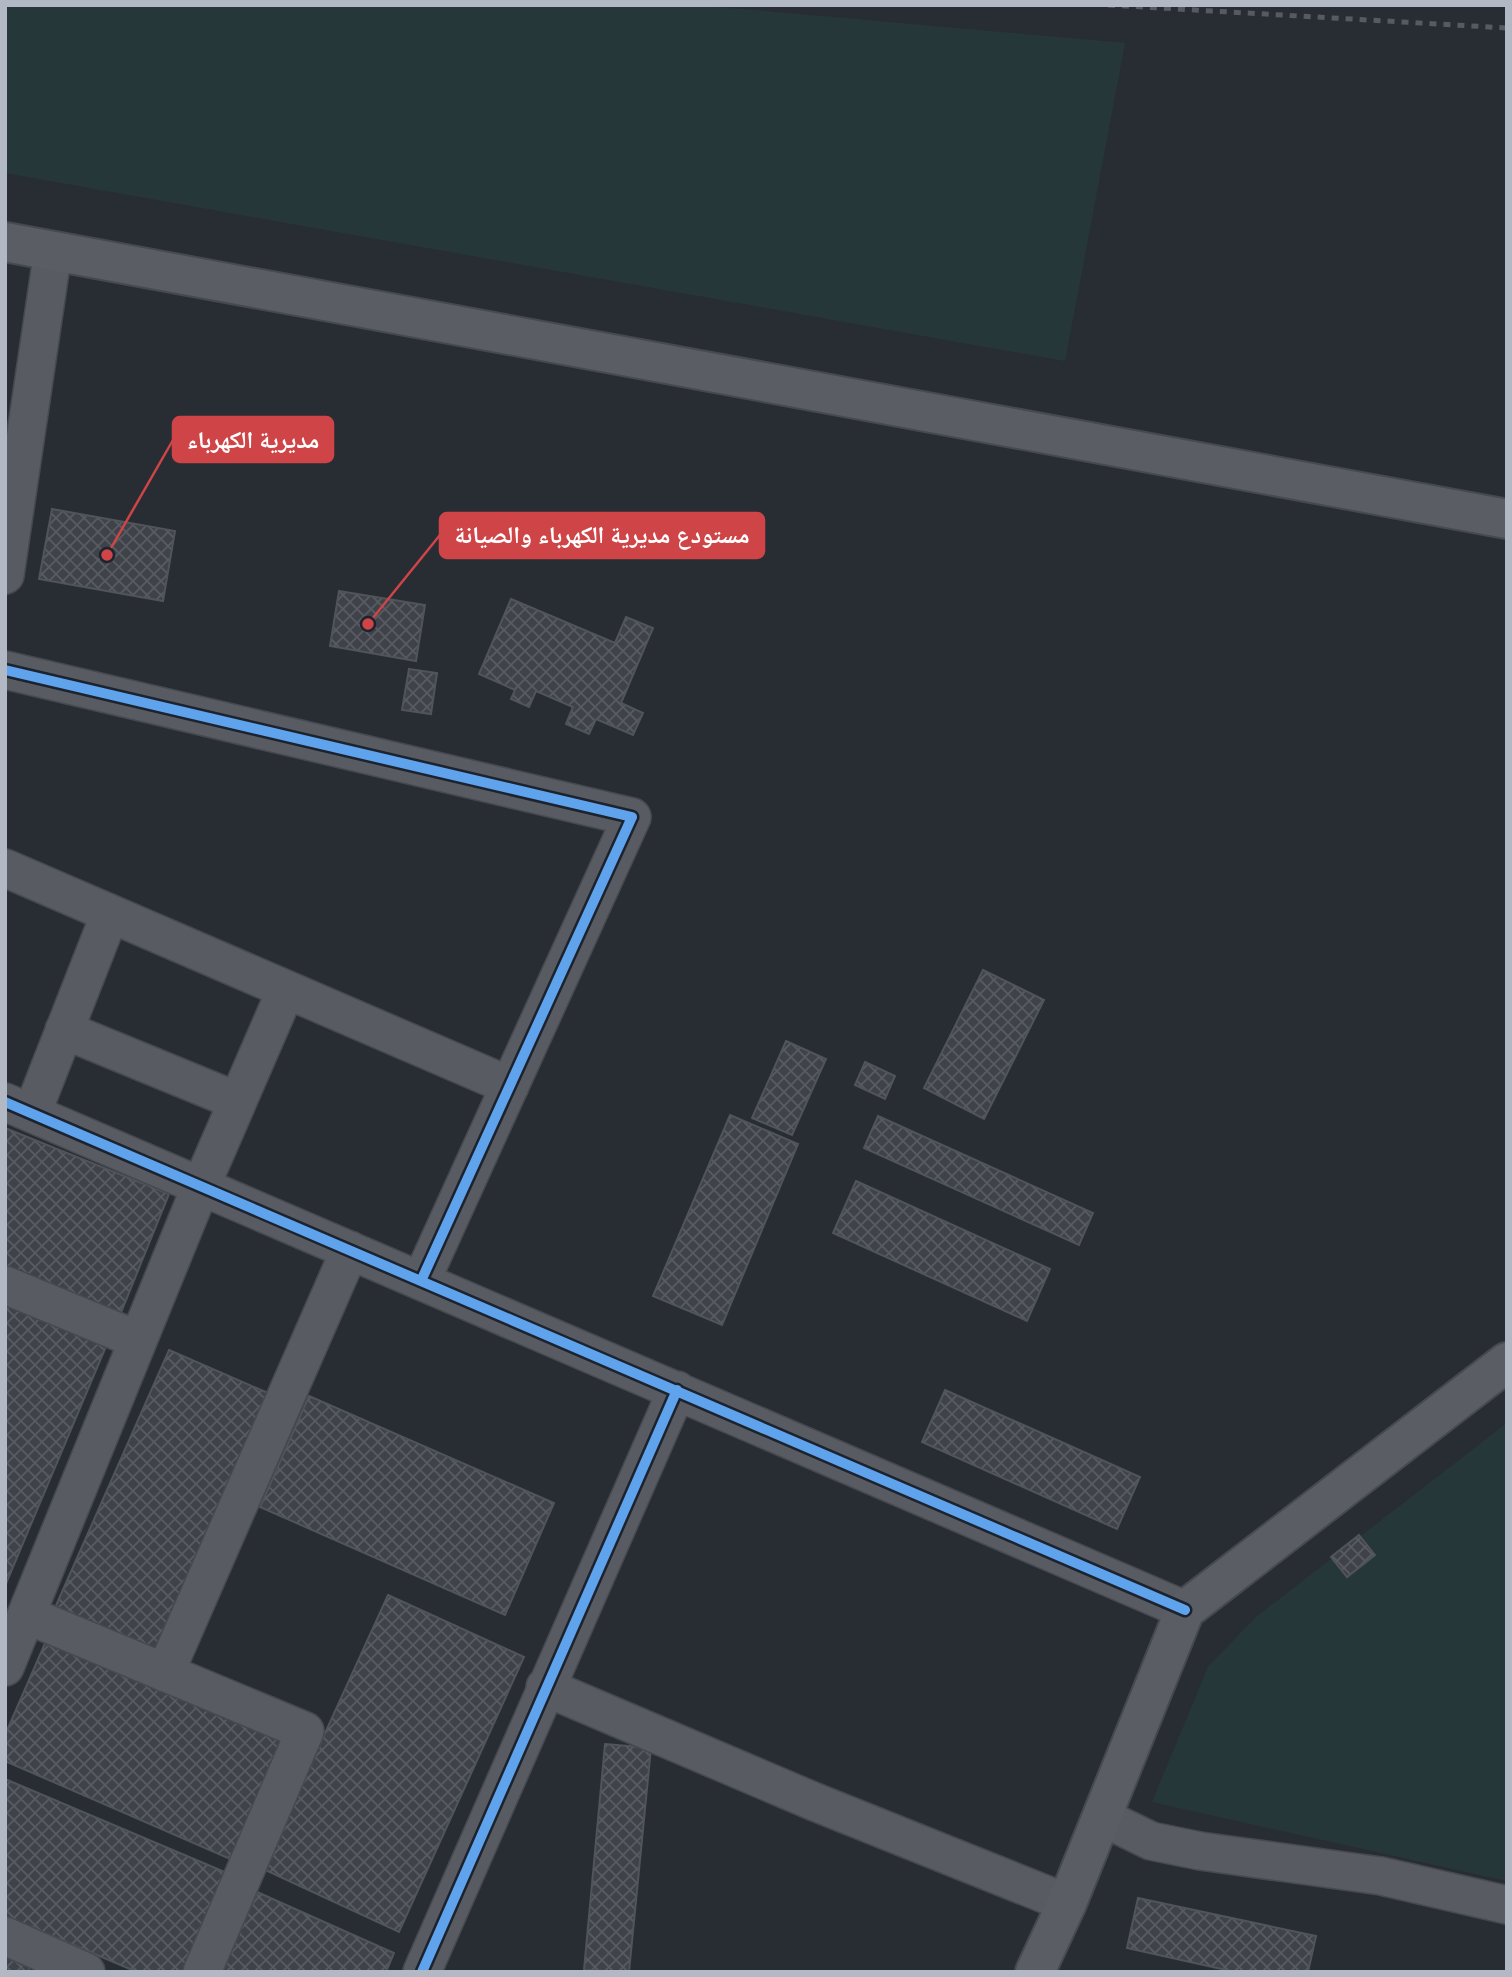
<svg xmlns="http://www.w3.org/2000/svg" width="1512" height="1977" font-family="Lato,'Noto Naskh Arabic',sans-serif">
<style>
.green{fill:#26373a}
.building{fill:url(#building-cross-hatch);stroke:#50545b;stroke-width:2}
.lines{fill:none;stroke-linecap:round;stroke-linejoin:round}
.minor-casing{stroke:#46494f;stroke-width:40}
.major-casing{stroke:#464951;stroke-width:42}
.minor{stroke:#585b62;stroke-width:37}
.major{stroke:#5a5e64;stroke-width:38}
.rail{stroke:#575a60;stroke-width:5;stroke-dasharray:7 7;stroke-linecap:butt}
.cycleway-casing{stroke:#1c232e;stroke-width:15}
.cycleway{stroke:#60a3ed;stroke-width:10}
.leader{fill:none;stroke:#cf4547;stroke-width:2.5}
.callout-dot{fill:#cf4547;stroke:#1c232e;stroke-width:2.5}
.callout{fill:#cf4547;stroke:#cf4547;stroke-width:2.5}
.callout-label{font-size:24px;text-anchor:middle;font-weight:bold;fill:#fff}
</style>
<defs>
<pattern id="building-cross-hatch" width="8" height="8" patternUnits="userSpaceOnUse" patternTransform="scale(1.75)"><rect width="8" height="8" fill="#3f4349"/><path d="M0 0l8 8M0 8l8-8" fill="none" stroke="#585c62"/></pattern>
</defs>
<rect width="100%" height="100%" fill="#282d34"/>
<path class="green" d="M5 5H696L1125 43 1065 361 5 173Z
M1507 1423V1881L1152 1802 1208 1667 1256 1617Z"/>
<path class="building" d="M52 509 175 531 163 601 39 579Z
M339 591 425 605 416 661 330 646Z
M511 599 615 643 626 617 653 628 621 703 643 713 633 735 596 719 589 734 566 724 573 707 536 691 529 707 511 699 515 690 479 674Z
M409 669 437 673 431 714 402 710Z
M983 970 1044 1000 984 1119 924 1088Z
M786 1041 826 1059 792 1135 752 1118Z
M865 1062 895 1076 885 1099 855 1085Z
M730 1115 798 1144 722 1325 653 1296Z
M878 1116 1093 1213 1079 1245 864 1148Z
M5 1128 169 1194 118 1320 5 1274Z
M856 1181 1050 1269 1027 1321 833 1233Z
M5 1293 110 1337 5 1586Z
M169 1350 275 1396 160 1658 54 1610Z
M945 1390 1140 1477 1117 1529 922 1442Z
M309 1396 554 1503 505 1615 260 1507Z
M1359 1535 1375 1555 1347 1577 1331 1557Z
M388 1595 524 1657 399 1932 263 1869Z
M49 1634 291 1739 237 1862 5 1761V1735Z
M605 1744 651 1748 629 1972 584 1970Z
M5 1779 232 1875 191 1972H137L5 1916Z
M257 1892 394 1953 386 1972H222Z
M1138 1898 1316 1936 1308 1972H1235L1127 1948Z
M5 1946 34 1958 28 1972H5Z"/>
<g class="lines">
<defs>
<path id="minor" d="M5 575 53 251
M5 670 632 817 421 1281
M5 868 510 1086
M64 1030 237 1101
M5 1102 1185 1610
M32 1113 110 914
M5 1285 138 1340
M27 1615 305 1731 202 1972
M5 1667 201 1186 286 990
M165 1673 350 1250
M545 1687 815 1802 1067 1903
M1102 1817 1151 1841 1200 1851 1381 1876 1507 1905
M5 1936 86 1972
M422 1972 677 1390"/>
<path id="major" d="M5 242 1507 519
M1035 1972 1067 1903 1185 1610 1507 1362"/>
</defs>
<use href="#minor" class="minor-casing"/>
<use href="#major" class="major-casing"/>
<use href="#minor" class="minor"/>
<use href="#major" class="major"/>
<path class="rail" d="M1108 5 1507 28"/>
<defs>
<path id="cycleway" d="M5 670 632 817 421 1281
M5 1102 1185 1610
M422 1972 677 1390"/>
</defs>
<use href="#cycleway" class="cycleway-casing"/>
<use href="#cycleway" class="cycleway"/>
</g>
<path class="leader" d="M107 555L173 440M368 624L440 535"/>
<g class="callout-dot">
<circle cx="107" cy="555" r="7"/>
<circle cx="368" cy="624" r="7"/>
</g>
<g class="callout">
<rect x="173" y="417" width="160" height="45" rx="7"/>
<rect x="440" y="513" width="324" height="45" rx="7"/>
</g>
<g class="callout-label">
<text x="253" y="448">مديرية الكهرباء</text>
<text x="602" y="543">مستودع مديرية الكهرباء والصيانة</text>
</g>
<rect width="1512" height="1977" fill="none" stroke="#b2b9c5" stroke-width="14"/>
</svg>
